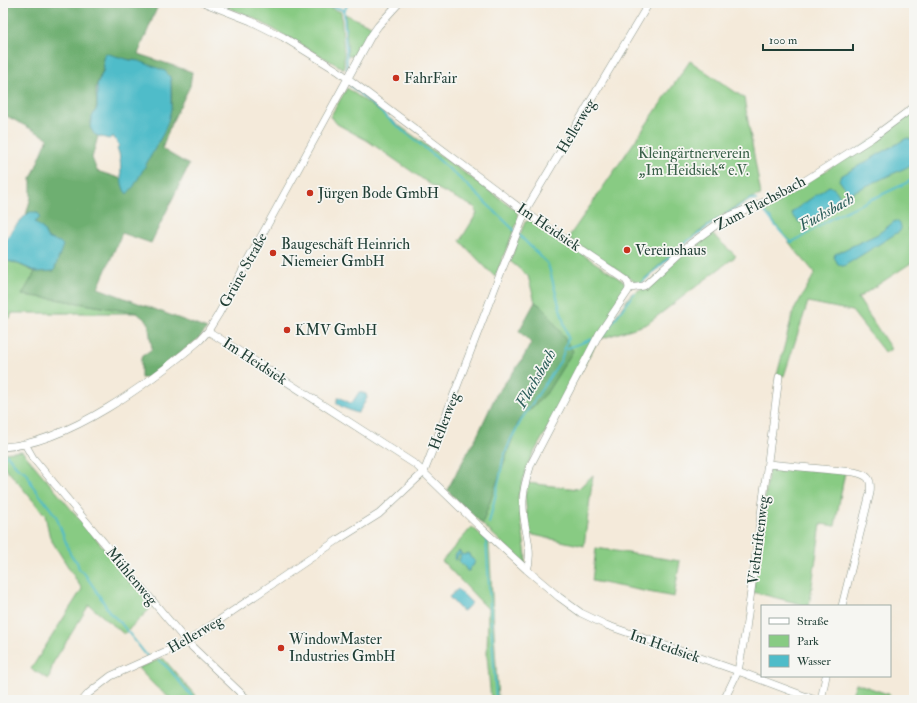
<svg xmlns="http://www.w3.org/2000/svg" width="917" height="703" font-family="'IM FELL Double Pica',serif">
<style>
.green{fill:#88cb83;stroke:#54845c}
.forest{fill:#6eaf71;stroke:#467652;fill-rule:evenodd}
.water{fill:#4fbcc9;stroke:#377c7e}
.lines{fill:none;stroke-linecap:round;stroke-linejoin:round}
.stream{stroke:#4fbcc9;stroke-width:2}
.minor-casing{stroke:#8a9487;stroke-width:8}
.minor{stroke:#fff;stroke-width:7}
.poi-dot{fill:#c8321e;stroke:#f6f6f2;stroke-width:1.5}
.labels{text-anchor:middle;stroke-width:3.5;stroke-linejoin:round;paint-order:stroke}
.poi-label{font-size:15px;fill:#1f3d34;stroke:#f6f6f2;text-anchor:start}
.street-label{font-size:15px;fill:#1f3d34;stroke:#f6f6f2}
.park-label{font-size:15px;fill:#396048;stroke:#f6f6f2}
.water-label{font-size:16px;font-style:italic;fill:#2b5d59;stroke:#f6f6f2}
</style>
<rect width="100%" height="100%" fill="#f6f6f2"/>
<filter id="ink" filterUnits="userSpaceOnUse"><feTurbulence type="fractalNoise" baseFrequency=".025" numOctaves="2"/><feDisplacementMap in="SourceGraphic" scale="8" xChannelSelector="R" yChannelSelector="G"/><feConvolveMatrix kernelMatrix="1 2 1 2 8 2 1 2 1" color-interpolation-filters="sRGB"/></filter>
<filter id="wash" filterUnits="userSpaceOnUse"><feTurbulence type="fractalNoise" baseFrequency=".012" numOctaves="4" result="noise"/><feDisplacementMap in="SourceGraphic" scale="16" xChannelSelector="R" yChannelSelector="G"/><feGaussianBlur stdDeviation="0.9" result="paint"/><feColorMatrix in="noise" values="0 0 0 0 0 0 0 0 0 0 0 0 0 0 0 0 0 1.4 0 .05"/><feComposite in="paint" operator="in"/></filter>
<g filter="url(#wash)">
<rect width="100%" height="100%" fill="#f4eada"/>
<path class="green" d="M216 3H318L341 12 344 55V69L252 17Z
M345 14 373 27 357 56H348Z
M690 61 744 98 761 195C748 198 739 205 728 212 695 232 668 257 639 284L568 238Z
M347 88 516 210 519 218 495 277 460 241 477 213 475 211 476 208 434 187 368 141 337 124 333 119 330 117Z
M914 112V224L908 229 914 239V261L858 298 891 349 885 353 852 311 808 302 784 376 777 375 793 312 815 273 795 250 763 208 827 170Z
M530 220 626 283 624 295 528 463 518 497 526 556 525 564 482 524 519 420 546 394 545 309 535 302 528 276 510 261 525 222Z
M711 233 736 256 647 324 600 339 631 294 645 287 683 254Z
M3 260 16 263 35 272 23 295 55 299 137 313H12L10 318 3 316Z
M22 451 153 606 124 634 89 605 53 663 49 679 31 669 82 589 50 538 45 515 3 465V453Z
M769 467 845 472 835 526 821 524 809 606 753 592Z
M593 475 584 546 529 534 525 496 528 483 578 489Z
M472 527 489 542 498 700H491L487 656 488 609 442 561Z
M596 548 680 561 674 597 592 581Z
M163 658 199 700H172L155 686 138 668Z
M856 683 890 695 888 700H850Z"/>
<path class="forest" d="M5 3H159L138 54 192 72 190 86 171 124 162 149 189 165 151 243 122 233 98 288 207 329 198 339 147 378H141V357L152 349 148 322 137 313 55 299 22 295 35 272 54 271 56 241 47 238 44 230 35 223 36 220 30 212 26 215 31 197V179L48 138 3 114V11ZM103 58 134 60 170 77C179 125 150 153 124 189L122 179 97 171 92 158 98 136C84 127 93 121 96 109 98 103 95 94 96 87 99 74 105 75 103 58Z
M535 302 545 309 573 351 546 394 519 420 482 524 447 490 478 434 496 395 522 360 531 343 519 331Z"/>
<path class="water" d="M105 53 130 60 139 61 155 67 165 71 170 77 171 82V109L168 121 163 134 134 186 127 194C117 185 124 160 117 148L119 146 113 136 109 139 98 136 94 134 90 127 92 117 97 108V85L104 69 103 58Z
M907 138 910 139 914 143V164L851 193 847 191 839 180 841 176Z
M829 186C834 187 840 194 840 200L837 203 827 207 818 215 804 223 799 222 792 215 793 211Z
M30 212H36L40 215 39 219 35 222 44 230 47 238 60 242 63 245 54 271 37 272 16 263 3 260C3 256 2 251 3 247 7 235 20 219 30 212Z
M895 221 898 222C901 224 902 228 900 231L844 266H842L838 264 834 257 835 254 878 234Z
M359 392 366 394 367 398 359 412 357 413 344 408 336 403 339 397 350 403H352Z
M459 551 463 555 469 553 470 557 475 561 473 566 470 567 469 571H467L464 566 459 562 461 554 458 555 456 560 454 559 456 554Z
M458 589 472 603 464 611 460 609 449 597Z"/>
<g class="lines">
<path class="stream" d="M322 3 341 9 344 12 347 69
M344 12 348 3
M350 85 404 132
M406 133C445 163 480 197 515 231
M761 207C771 219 779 232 791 242H792C807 235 820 225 834 217 860 204 887 193 914 179
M727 214 751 199 756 200
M640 284 688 241 719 219
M602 335 604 334 634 293
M565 349 592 339
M7 455 17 467 27 473 32 485 56 516 71 556 77 562 79 569 84 573 99 595 110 613 120 622 147 656
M489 523 500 476 503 459 511 439 523 417 561 360 568 338 548 264 518 234
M486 538 496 700
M159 660 169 669 195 700"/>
</g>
</g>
<g filter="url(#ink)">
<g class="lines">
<defs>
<path id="minor" d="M205 3 251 21 283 37 338 71 525 212 626 280C629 284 630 287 628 291L599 334 531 464C527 477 522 492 523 506 523 527 534 550 527 570
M630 288 644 286 690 244 727 217 784 194 872 138 914 107
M208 331 416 465 479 526 527 570 559 597 581 613 606 625 738 671 815 700
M25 444 33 458 187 642 248 700
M3 447C68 444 152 381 200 340L208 331 218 315 371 36 378 26 399 3
M768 464 854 472C868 475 872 478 870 493L842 606
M83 700 89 693 111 676 187 642 339 539 379 514 424 472 501 272 528 206 649 3
M724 700 738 671 746 629 779 377
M821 700 826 676"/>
</defs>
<use href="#minor" class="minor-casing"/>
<use href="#minor" class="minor"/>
</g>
</g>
<g class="poi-dot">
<circle cx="396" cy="78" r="4"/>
<circle cx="310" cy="193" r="4"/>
<circle cx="627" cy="250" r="4"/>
<circle cx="273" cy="253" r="4"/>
<circle cx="287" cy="330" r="4"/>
<circle cx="281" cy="648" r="4"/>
</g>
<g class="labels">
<g class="poi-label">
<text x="404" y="83">FahrFair</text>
<text x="318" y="198">Jürgen Bode GmbH</text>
<text x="281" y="249">Baugeschäft Heinrich<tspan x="281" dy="17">Niemeier GmbH</tspan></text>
<text x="635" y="255">Vereinshaus</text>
<text x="295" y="335">KMV GmbH</text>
<text x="289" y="644">WindowMaster<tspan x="289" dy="17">Industries GmbH</tspan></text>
</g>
<g class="street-label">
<text transform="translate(576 126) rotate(-59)" y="5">Hellerweg</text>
<text transform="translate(760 203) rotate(-28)" y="5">Zum Flachsbach</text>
<text transform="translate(549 227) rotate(34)" y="5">Im Heidsiek</text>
<text transform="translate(243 270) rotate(-61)" y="5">Grüne Straße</text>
<text transform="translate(255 361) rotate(33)" y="5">Im Heidsiek</text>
<text transform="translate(444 421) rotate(-69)" y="5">Hellerweg</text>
<text transform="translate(758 540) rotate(-83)" y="5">Viehtriftenweg</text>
<text transform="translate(132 576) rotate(50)" y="5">Mühlenweg</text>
<text transform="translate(195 634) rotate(-30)" y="5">Hellerweg</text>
<text transform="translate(665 646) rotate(19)" y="5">Im Heidsiek</text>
</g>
<g class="park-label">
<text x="694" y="158">Kleingärtnerverein<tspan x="694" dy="17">„Im Heidsiek“ e.V.</tspan></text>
</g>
<g class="water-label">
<text transform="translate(826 211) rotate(-29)" y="6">Fuchsbach</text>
<text transform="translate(535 378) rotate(-60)" y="6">Flachsbach</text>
</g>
</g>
<rect width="917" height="703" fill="none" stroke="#f6f6f2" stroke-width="16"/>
<rect x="761" y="605" width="130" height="72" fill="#f6f6f2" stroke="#a0aca6"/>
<rect x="769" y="618" width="20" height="6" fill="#ffffff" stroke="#a0aca6"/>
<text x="797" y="625" font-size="12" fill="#1f3d34">Straße</text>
<rect x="769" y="635" width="20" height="12" fill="#88cb83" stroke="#a0aca6"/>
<text x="797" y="645" font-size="12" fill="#1f3d34">Park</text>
<rect x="769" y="655" width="20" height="12" fill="#4fbcc9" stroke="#a0aca6"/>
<text x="797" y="665" font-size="12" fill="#1f3d34">Wasser</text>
<path d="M763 44v6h90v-6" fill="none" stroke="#1f3d34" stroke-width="2"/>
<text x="769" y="44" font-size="12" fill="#1f3d34" stroke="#f6f6f2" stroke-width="3" paint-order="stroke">100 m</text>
</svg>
